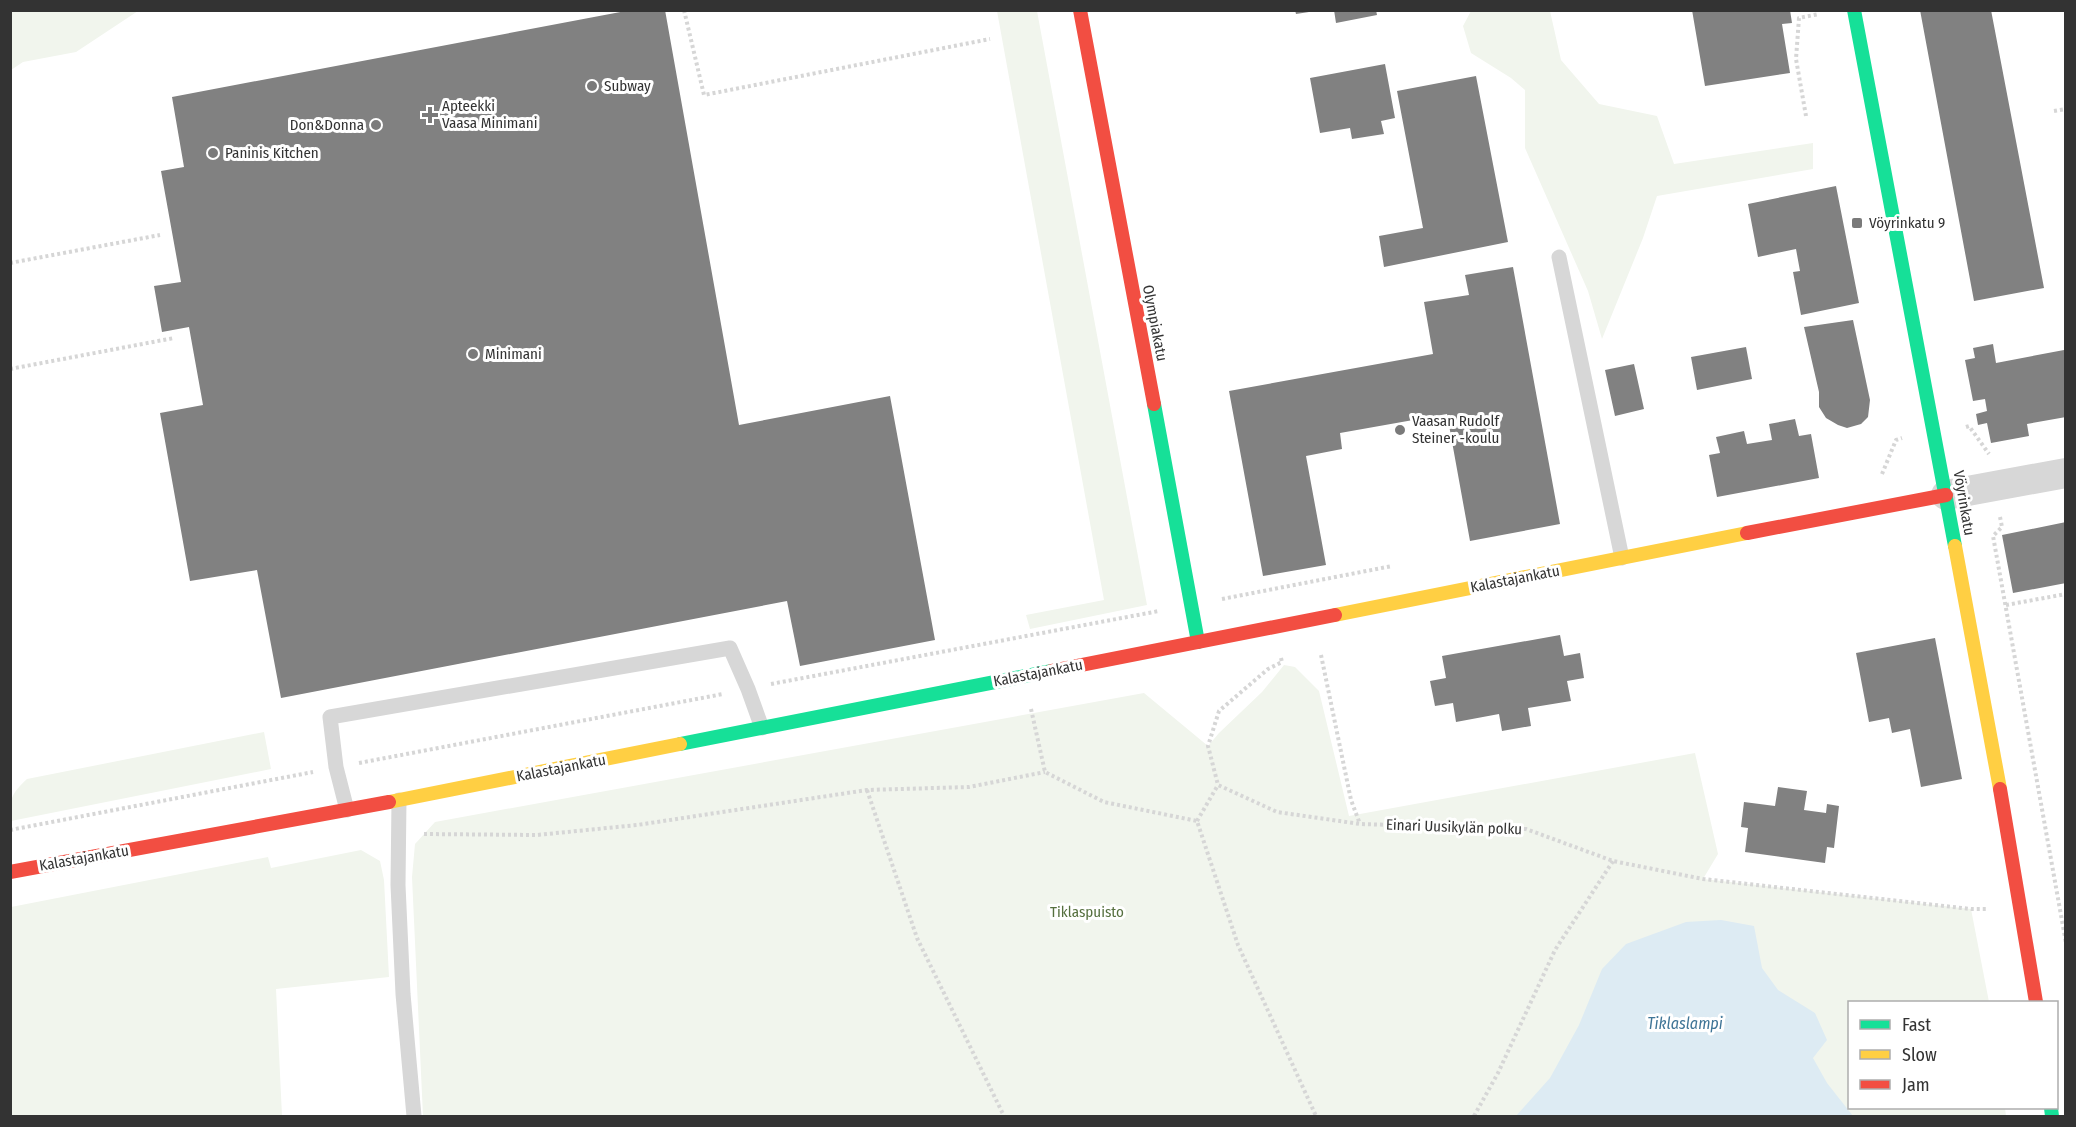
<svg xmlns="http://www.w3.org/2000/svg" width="2076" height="1127" font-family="'Fira Sans Condensed',sans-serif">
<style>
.green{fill:#f1f5ed}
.water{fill:#ddebf3}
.building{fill:#818181}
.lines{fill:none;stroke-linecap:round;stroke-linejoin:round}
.path{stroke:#d6d6d6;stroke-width:4;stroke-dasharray:3 3;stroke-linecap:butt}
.lane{stroke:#d7d7d7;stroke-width:15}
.street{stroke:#d7d7d7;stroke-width:30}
.fast{stroke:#16e098;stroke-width:14}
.slow{stroke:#ffcf43;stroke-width:14}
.jam{stroke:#f24e42;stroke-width:14}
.poi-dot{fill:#7a7a7a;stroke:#fff;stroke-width:2}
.labels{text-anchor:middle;stroke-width:6;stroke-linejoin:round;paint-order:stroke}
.poi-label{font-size:15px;fill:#333;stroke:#fff;text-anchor:start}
.street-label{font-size:15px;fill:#333;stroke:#fff}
.park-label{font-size:15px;fill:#56703f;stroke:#fff}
.water-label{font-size:16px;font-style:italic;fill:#3f7597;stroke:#fff}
</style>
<rect width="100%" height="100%" fill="#fff"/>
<path class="green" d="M11 10H138V11L76 52 23 62 11 70Z
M997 11H1037L1147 605 1030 629 1026 615 1104 600Z
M1471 11H1550L1561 60 1599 104 1657 116 1674 164 1813 143V169L1657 196 1643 238 1602 339 1588 291 1525 148V90L1511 78 1471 53 1463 26Z
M1284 665 1295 667 1319 691 1349 816 1695 753 1718 854 1703 879 1971 909 1989 1002H1850V1108H2005L2006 1116H423L412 877 415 844 435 822 1144 693 1208 746 1219 733 1262 692Z
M264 732 271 769 11 821C10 799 10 795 27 779Z
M361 850 380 861 384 880 389 977 276 989 282 1116H11V907L268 857 271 868Z"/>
<path class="water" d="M1721 920 1754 926 1762 968 1778 990 1815 1013 1827 1040 1813 1058 1827 1083 1853 1116H1516L1550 1078 1579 1025 1602 969 1626 944 1686 922Z"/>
<path class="building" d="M631 10H665L739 425 890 396 935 640 800 666 787 601 281 698 257 570 190 581 160 413 203 405 189 327 162 332 154 286 181 282 161 171 184 167 172 97Z
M1295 10H1309V12L1296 14Z
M1334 10H1376L1377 15 1336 23Z
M1692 10H1790L1792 23 1782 24 1790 73 1705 86Z
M1920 10H1991L2044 288 1974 301Z
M1385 64 1395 118 1381 121 1384 134 1352 139 1350 128 1320 133 1310 78Z
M1476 76 1508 242 1384 267 1379 236 1423 228 1397 91Z
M1836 186 1859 303 1801 315 1793 272 1800 271 1796 249 1758 257 1748 204Z
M1513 267 1560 524 1470 541 1447 414 1340 433 1342 449 1306 456 1326 565 1263 576 1229 391 1433 354 1424 302 1469 295 1465 275Z
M1853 320 1870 400 1868 417 1861 424 1847 428 1838 425 1826 418 1819 407V392L1804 327Z
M1993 344 1996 363 2064 350 2066 417 2027 424 2029 436 1991 443 1987 423 1978 425 1976 414 1987 411 1985 399 1973 401 1965 360 1975 358 1973 348Z
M1746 347 1752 379 1697 390 1691 357Z
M1634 364 1644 409 1615 416 1605 370Z
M1795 419 1799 436 1811 434 1819 478 1717 497 1709 455 1720 453 1716 437 1744 431 1747 444 1772 440 1769 424Z
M2066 522V583L2013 593 2002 535Z
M1560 635 1564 656 1580 653 1584 678 1567 681 1571 701 1528 708 1531 726 1502 731 1499 714 1456 722 1453 703 1435 706 1430 681 1446 678 1442 656Z
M1935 638 1962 779 1921 787 1910 729 1892 733 1889 718 1869 722 1856 653Z
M1778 787 1807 791 1804 810 1826 813 1827 804 1839 806 1834 848 1827 847 1825 863 1745 852 1748 828 1741 827 1744 802 1775 806Z"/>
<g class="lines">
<path class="path" d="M684 10 704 95 990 39
M2054 111 2066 109
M1806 116 1796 59 1799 18 1819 14
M10 263 160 235
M10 369 174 338
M1966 427 1969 426 1989 454
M1882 474 1896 440 1902 438
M2000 517 2002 527 1993 536 2066 943
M1222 599 1392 566
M2006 605 2066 594
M1321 655 1351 800 1360 824
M1281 658 1282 662 1268 669 1219 711 1208 746 1218 785 1277 812 1360 824 1526 829 1613 861 1703 879 1971 909H1987
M771 684 1159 611
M1031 709 1045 772 1104 802 1197 821 1238 945 1316 1116
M359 763 723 694
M867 790 917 938 1004 1116
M1197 821 1218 785
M10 830 313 772
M424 834 537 835 637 825 867 790 969 787 1045 772
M1474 1116 1498 1073 1555 950 1613 861"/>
<path class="lane" d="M1559 257 1622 558
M399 800 398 885 403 994 414 1116
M347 810 336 767 330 717 730 648 748 689 762 728"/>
<path class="street" d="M1946 495 2066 473"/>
<path class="fast" d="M1854 10 1955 546
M1154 404 1198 642
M680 744 1051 671
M2051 1108 2052 1116"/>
<path class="slow" d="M1955 546 2000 789
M1335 615 1747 533
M389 802 680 744"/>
<path class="jam" d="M1080 10 1154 404
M1747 533 1946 495
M1051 671 1335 615
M2000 789 2036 1002
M10 872 389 802"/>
</g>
<g class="poi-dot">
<circle cx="592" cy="86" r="6"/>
<path d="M427 106h6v6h6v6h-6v6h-6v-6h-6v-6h6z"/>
<circle cx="376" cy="125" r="6"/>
<circle cx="213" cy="153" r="6"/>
<rect x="1851" y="217" width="12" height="12" rx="3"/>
<circle cx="473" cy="354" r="6"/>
<circle cx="1400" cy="430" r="6"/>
</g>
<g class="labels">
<g class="poi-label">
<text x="604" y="91">Subway</text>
<text x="442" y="111">Apteekki<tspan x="442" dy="17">Vaasa Minimani</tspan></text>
<text x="364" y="130" text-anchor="end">Don&amp;Donna</text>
<text x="225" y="158">Paninis Kitchen</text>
<text x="1869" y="228">Vöyrinkatu 9</text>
<text x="485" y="359">Minimani</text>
<text x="1412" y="426">Vaasan Rudolf<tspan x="1412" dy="17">Steiner -koulu</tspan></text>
</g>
<g class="street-label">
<text transform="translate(1155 323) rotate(79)" y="5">Olympiakatu</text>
<text transform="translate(1964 503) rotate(80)" y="5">Vöyrinkatu</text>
<text transform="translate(1515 579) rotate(-11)" y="5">Kalastajankatu</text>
<text transform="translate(1038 673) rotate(-11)" y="5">Kalastajankatu</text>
<text transform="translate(561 768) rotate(-11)" y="5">Kalastajankatu</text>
<text transform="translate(1454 827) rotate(2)" y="5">Einari Uusikylän polku</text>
<text transform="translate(84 858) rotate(-10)" y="5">Kalastajankatu</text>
</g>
<g class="park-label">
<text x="1087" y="917">Tiklaspuisto</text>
</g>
<g class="water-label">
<text x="1685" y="1029">Tiklaslampi</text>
</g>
</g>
<rect width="2076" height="1127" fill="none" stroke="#333333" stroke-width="24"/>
<rect x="1848" y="1001" width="210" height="108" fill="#ffffff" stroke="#adadad" stroke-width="1.5"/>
<rect x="1860" y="1020" width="30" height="9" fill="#16e098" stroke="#adadad" stroke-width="1.5"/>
<text x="1902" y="1031" font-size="18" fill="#333333">Fast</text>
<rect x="1860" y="1050" width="30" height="9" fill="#ffcf43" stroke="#adadad" stroke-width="1.5"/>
<text x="1902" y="1061" font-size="18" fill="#333333">Slow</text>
<rect x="1860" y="1080" width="30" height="9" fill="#f24e42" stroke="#adadad" stroke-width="1.5"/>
<text x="1902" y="1091" font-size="18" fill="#333333">Jam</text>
</svg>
